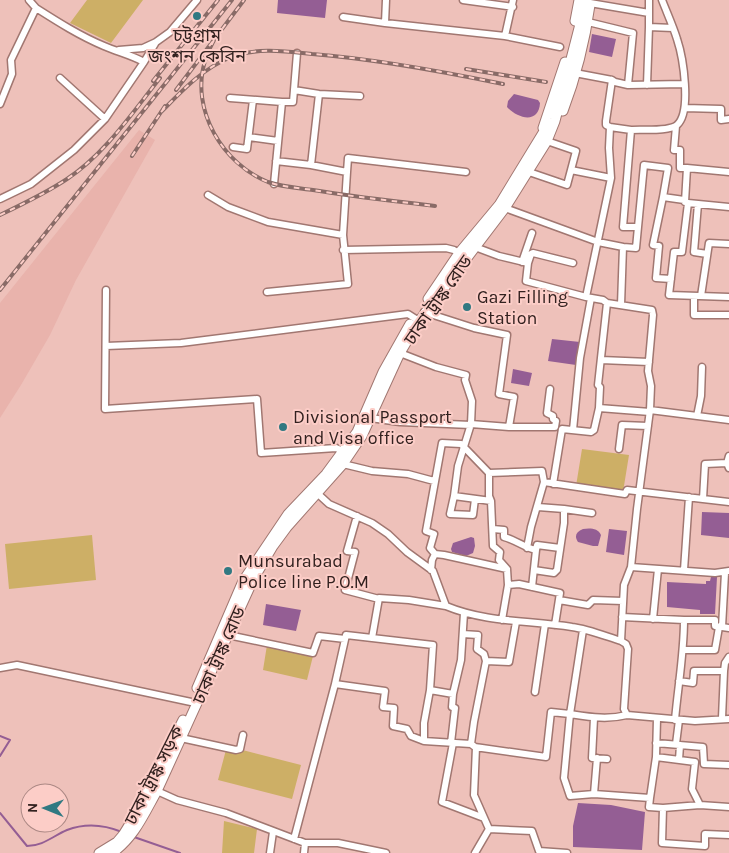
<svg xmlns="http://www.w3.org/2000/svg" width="729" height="853" font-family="Karla,'Noto Sans Bengali',sans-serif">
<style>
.built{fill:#e9b3ac}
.green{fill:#cdaf66}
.water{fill:#945e94}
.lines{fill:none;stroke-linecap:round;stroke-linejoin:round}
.stream{stroke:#945e94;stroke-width:2}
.minor-casing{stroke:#a17771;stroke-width:9}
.major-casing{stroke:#a17771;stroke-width:11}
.minor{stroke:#fff;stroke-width:6}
.major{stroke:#fff;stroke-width:9}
.rail-casing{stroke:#896b67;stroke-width:4}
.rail{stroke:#fccdc7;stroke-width:2;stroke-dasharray:5.5;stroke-linecap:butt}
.poi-dot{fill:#317982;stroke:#fccdc7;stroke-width:2}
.labels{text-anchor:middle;stroke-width:4;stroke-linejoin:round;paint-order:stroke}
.poi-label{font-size:18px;fill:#32211f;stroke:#fccdc7;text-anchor:start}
.street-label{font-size:18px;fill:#32211f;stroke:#fccdc7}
</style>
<rect width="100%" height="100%" fill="#eec1ba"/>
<path class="built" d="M139 130 155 140 76 280 50 335 21 385 0 418V303Z"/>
<path class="green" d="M87 0H143L111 43 70 23Z
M582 449 629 455 623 492 576 486Z
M92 535 96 580 9 589 5 544Z
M267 645 313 656 307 680 263 670Z
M227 746 301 765 292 799 218 780Z
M224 821 257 829 254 853H222Z"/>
<path class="water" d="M278 0H327L325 18 277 13Z
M592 34 616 39 612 57 589 52Z
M514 94 538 100 540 103C539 124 518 119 507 107L508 101Z
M552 339 580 342 576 365 548 361Z
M513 369 532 373 529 386 511 383Z
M702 512 729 513V538L701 535Z
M583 529C590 528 598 528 601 535L598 546H593L578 542C574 536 576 532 583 529Z
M609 529 627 531 624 555 606 552Z
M471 537 474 538 475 546 473 553 466 556 452 552 451 549 453 543Z
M711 577H717L715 614H700V610L667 607V582L706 584V581H710Z
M266 604 301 610 296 631 263 625Z
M578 803 611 805 645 812 642 850 573 847V826Z"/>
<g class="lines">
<path class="stream" d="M0 736 10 740 0 756
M0 813 27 846C43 846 53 836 67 830 85 823 105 825 122 832
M134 837 180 853"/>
<defs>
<path id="minor" d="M29 0 36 8
M386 0 385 23 505 36 513 0
M463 0 513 7
M649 0V13
M590 3 649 13V27L673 28
M343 17 385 23
M588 22 633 33 628 85 615 82 612 80 606 121V125L610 127
M505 36 560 47
M119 50 143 48 156 42
M575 73 612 80
M60 78 105 119 144 62
M628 85 684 84
M647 85 649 27
M294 90 319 94 360 96
M230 98 282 102
M0 104 12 74 11 60 36 8C58 22 80 36 104 46 118 52 131 55 144 62L156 42 170 32 197 0
M685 108 721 109V120L729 119
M676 126 674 150H680V168H687
M249 137 278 141
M233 147 247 149 253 100
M276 161 311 165 319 94
M571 170 611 178
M347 172 348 158 466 172
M529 172 567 185 576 151 547 141
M274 184 282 102H293L297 53
M208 195 228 207 268 222 343 235
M0 199 31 184 74 150 105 119
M685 202 687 168 729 172
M698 204 694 252 707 254
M729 207 688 203 682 252H674L669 295 729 297
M505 208 598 242 623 247
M638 227 644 165 668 168 663 197
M343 250 446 248 454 250 463 255
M522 262 532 233
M528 263 531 254 533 253 573 263
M671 279 656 278 659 246 653 245 663 197 684 200
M106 290 105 409 257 399 261 453 336 448 343 451
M267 292 348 284 343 235 347 172 311 165
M694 296V315H729
M701 296 709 243 729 244
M586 297 611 178 609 148 610 127 631 130
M621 305 623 247 636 248 638 227H623L631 130C643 129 668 132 677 125 692 112 683 57 677 39 673 26 667 13 662 0
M424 312 474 328 507 335 499 394 514 397 509 427 471 424
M106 346 181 343 408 314 419 321
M400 353 436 367 466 375 465 380 472 401 471 424 458 466 454 496
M601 360 649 362
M599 408 650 412
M650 410 729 420
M697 416 701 396 702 367
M370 418 400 422 471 425
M509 427H555L556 421 553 419V416L547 413 550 389
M573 430 580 358 591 298
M619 449 622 425 648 426
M729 456 727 463 729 468
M727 463 705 464 703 499 729 502
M343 464 372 471 408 474 434 481
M489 473 542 471 544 482 531 527 527 548
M544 482 625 494 627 490 703 499
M553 484 562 429 591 432 594 430 599 408 600 387 598 385 607 303
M317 493 329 504 372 523 388 534 407 552 433 571 446 606C487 623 529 620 572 627 588 629 605 636 621 641L624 585 631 567 637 509 650 410 651 386 648 371 653 315 652 310 607 303 603 300 586 297 526 281 528 263 499 256 475 247
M475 499 473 515 450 514 454 496 491 501
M564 509 592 513
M357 516 347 551 355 552 345 590 379 599
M493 529 504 530V537C516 540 525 548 536 550L532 587
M536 550 537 545 560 548
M435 554 430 548 434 534 426 531 442 443 461 444 489 473V496L491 501 493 546 500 552 499 560 507 569
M631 567 715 573 729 571
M431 570 432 560 435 554 444 555 507 569 508 585 502 620
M534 570 554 573 557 570 564 523V509L538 507
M684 570 689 497
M725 573 722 627 729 628
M508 585 519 584 560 593 555 625
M559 600 588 605 593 600 623 601
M622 617 684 620
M653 619 658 569
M463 634 478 635 477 649 484 654 486 661 474 722 471 744 475 747 546 757 551 712 570 714 583 630
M228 635 313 653 319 636 345 639
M372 638 379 598 409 600 446 606
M621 641 626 644 628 649 624 709 627 715 695 721 729 719
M684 650H715L719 627
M486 661 509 662 516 622
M0 668 17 665 191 702
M679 681 693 683 694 671H724
M335 684 346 635 433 645 430 690
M535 692 545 624
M453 694 461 660 464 613
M627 715C607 720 590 717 570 714L564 778 570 796 594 794 650 798 649 807 663 808 662 843 705 846V834L729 835
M594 718 592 758 607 759
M722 718 724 671 725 663 729 657
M657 719 656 757 695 762 692 789 700 805 729 807
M675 720C678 686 684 654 684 620H715V626L722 627
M181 738 236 750 240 749 243 735
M424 741V723L430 690 453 694 452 707 455 708 451 743
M453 743 442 802 484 818
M656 743 703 747 704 764 729 765
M676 744 679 720
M476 747 474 795 489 829
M679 760 680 745
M157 791 177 800 226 813 305 843H338L386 853
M594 794 597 758
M650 798 656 757
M663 808 700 805
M294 839 335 684 385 691 383 707 394 708 393 726 407 729 411 736 424 741 471 744
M270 853 273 832
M304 853 305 843
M475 853 489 829 532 831 539 851 567 853"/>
<path id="major" d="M575 21 579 0
M563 111C576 77 585 41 590 5
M543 128 565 62
M428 299 459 253 499 205 549 123
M197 688 243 581 288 514 326 474 357 432 383 372 410 324
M99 853 117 842 123 835 136 814 183 720
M112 853C134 838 144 814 157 791L253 580 273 546 287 527 343 464 362 436 400 353 419 321 505 208 547 141 555 121 580 24 585 0"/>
</defs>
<use href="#minor" class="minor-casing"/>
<use href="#major" class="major-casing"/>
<use href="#minor" class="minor"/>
<use href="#major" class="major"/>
<defs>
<path id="rail" d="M214 40C211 46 207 53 205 61 190 110 223 164 268 182 282 187 299 188 313 190 354 197 394 201 435 206
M466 69 546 82
M153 81 218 0
M176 90 244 0
M161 112C181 92 202 69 229 58 255 47 284 51 312 54 376 59 440 71 503 84
M132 156 165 106
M0 215C23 204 46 193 67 179 105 154 132 113 160 78
M0 290 232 0"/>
</defs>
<use href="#rail" class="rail-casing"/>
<use href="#rail" class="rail"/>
</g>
<g class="poi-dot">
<circle cx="197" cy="16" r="5"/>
<circle cx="467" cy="307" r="5"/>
<circle cx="283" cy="427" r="5"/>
<circle cx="228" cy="571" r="5"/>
</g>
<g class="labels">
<g class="poi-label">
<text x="197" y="41" text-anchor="middle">চট্টগ্রাম<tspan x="197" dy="21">জংশন কেবিন</tspan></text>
<text x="477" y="303">Gazi Filling<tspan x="477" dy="21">Station</tspan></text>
<text x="293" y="423">Divisional Passport<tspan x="293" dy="21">and Visa office</tspan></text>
<text x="238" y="567">Munsurabad<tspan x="238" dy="21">Police line P.O.M</tspan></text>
</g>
<g class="street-label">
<text transform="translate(438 300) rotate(-55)" y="6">ঢাকা ট্রাঙ্ক রোড</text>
<text transform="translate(219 655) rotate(-66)" y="6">ঢাকা ট্রাঙ্ক রোড</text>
<text transform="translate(154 775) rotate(-63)" y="6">ঢাকা ট্রাঙ্ক সড়ক</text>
</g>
</g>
<g transform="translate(45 808) rotate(271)"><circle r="24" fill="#fccdc7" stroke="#ab8884"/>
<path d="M0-4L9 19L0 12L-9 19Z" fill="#317982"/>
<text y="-8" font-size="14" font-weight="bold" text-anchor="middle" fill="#32211f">N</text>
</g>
</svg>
